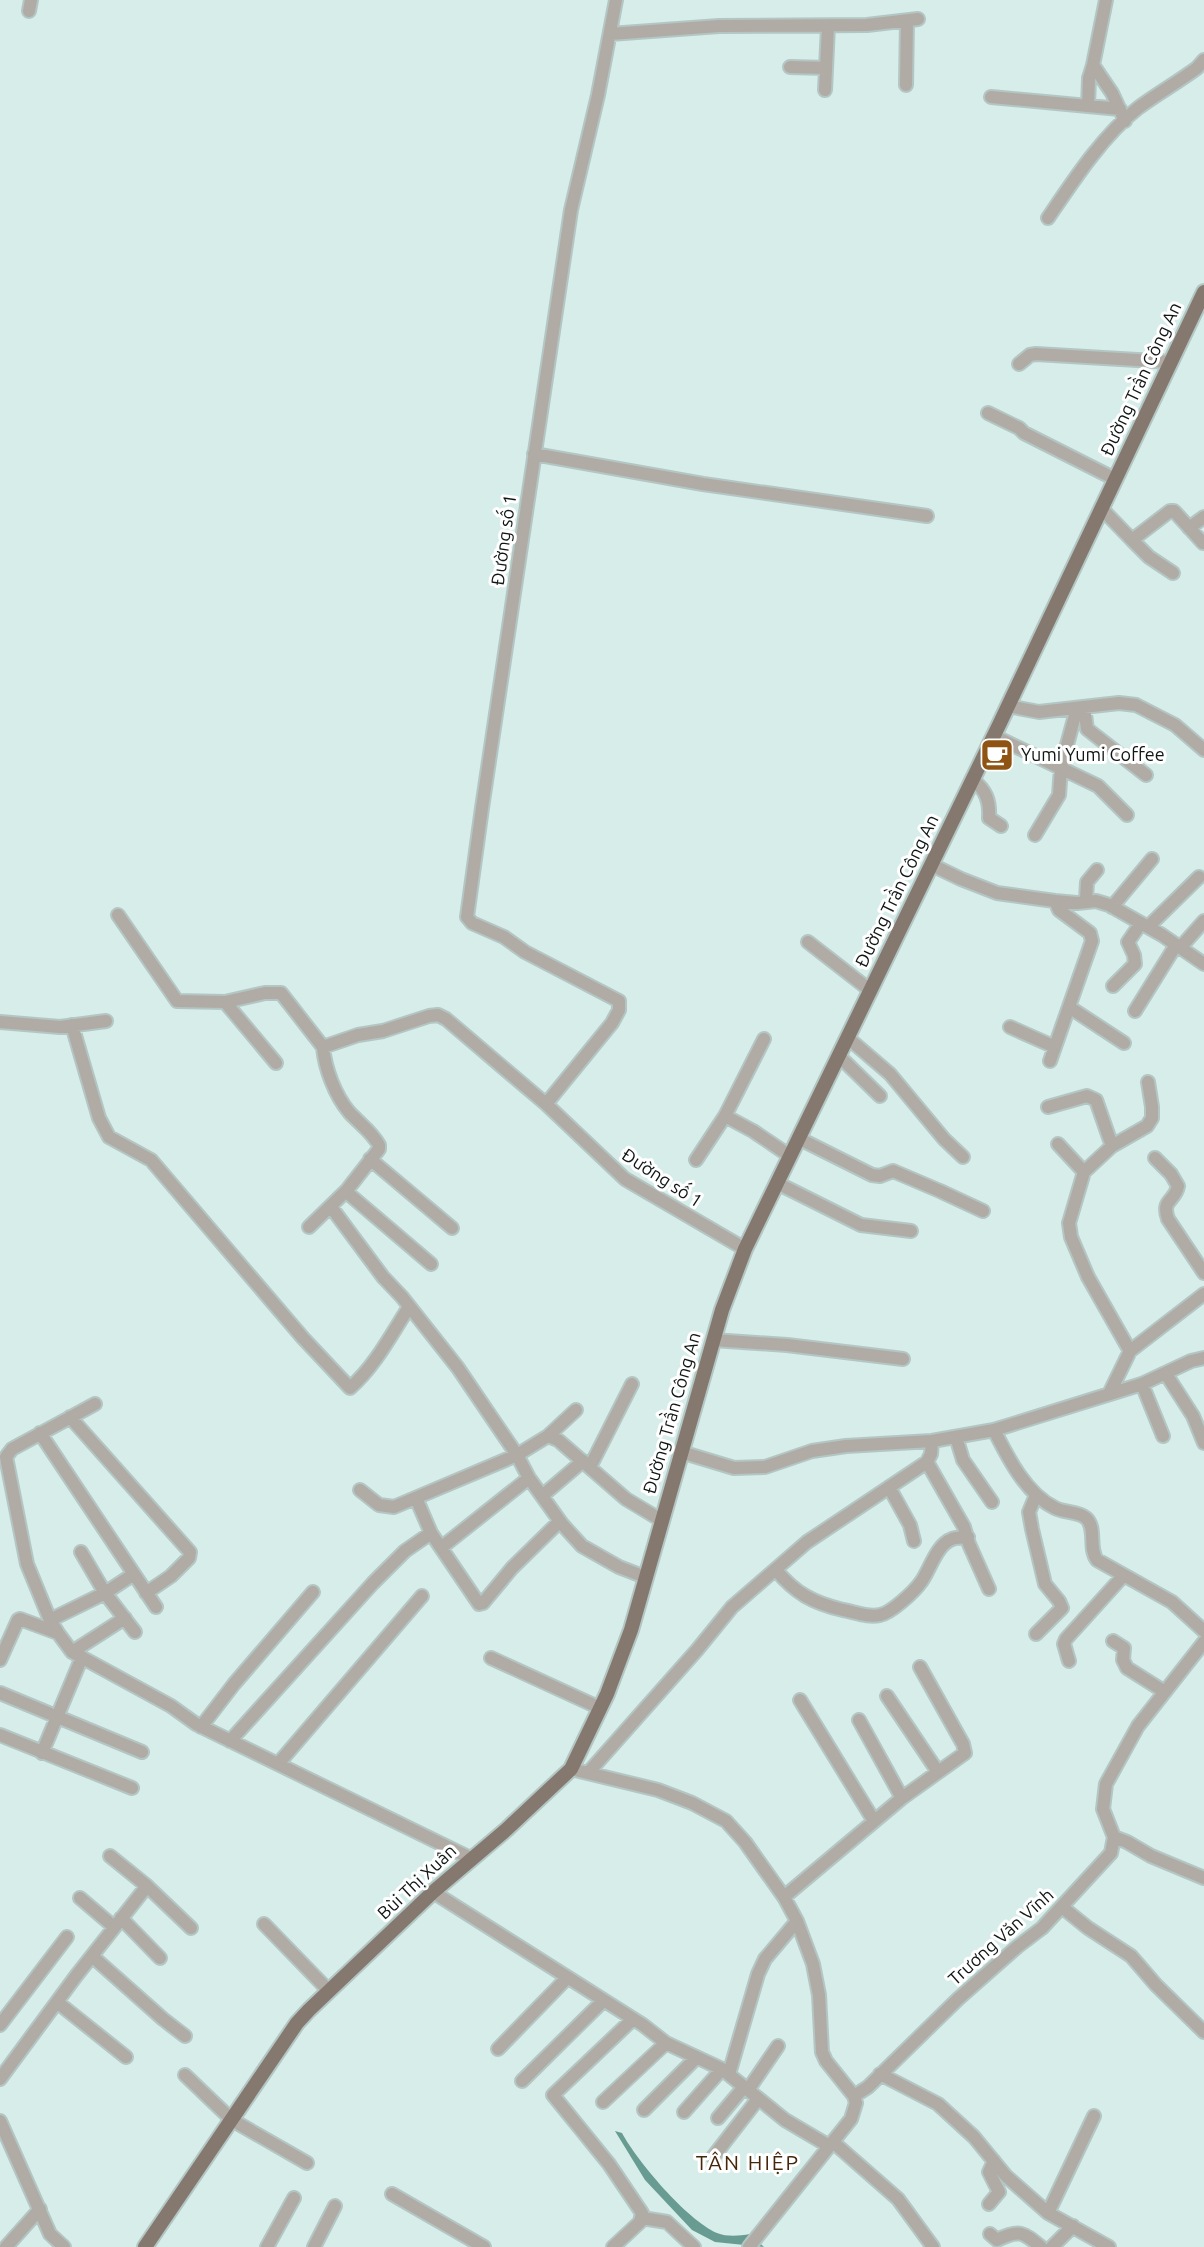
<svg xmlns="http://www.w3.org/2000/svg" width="1204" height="2247" font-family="Ubuntu,sans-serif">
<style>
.water{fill:#689c93}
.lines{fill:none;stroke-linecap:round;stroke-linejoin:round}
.minor-casing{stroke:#b3c6c3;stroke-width:16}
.major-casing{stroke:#b3c6c3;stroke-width:18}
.minor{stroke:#b1aba5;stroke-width:12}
.major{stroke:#84786f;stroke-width:14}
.labels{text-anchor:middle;stroke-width:6;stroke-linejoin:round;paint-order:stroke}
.street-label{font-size:18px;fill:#0f1615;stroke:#fff}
.poi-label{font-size:18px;fill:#0f1615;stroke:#fff;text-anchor:start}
.quarter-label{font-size:21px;letter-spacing:2px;fill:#44260a;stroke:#fff}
</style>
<rect width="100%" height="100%" fill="#d7ede9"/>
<path class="water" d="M615 2131 622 2133C637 2161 687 2220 717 2233 727 2237 739 2236 750 2234L764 2247 715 2242 692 2230 645 2180Z"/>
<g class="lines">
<defs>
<path id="minor" d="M616 0 598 95 571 210 482 808 467 917 472 923 504 937 525 952 619 1001V1010L612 1023 546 1104 625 1179 745 1249
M1106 0 1093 65 1112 93 1125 121
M29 11 31 0
M610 34 719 26 867 25 918 19
M790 67 826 68
M906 85 907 21
M825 90 828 26
M991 97 1088 106 1089 78 1093 65
M1088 106 1120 109
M1048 218C1073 181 1103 135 1138 108 1157 94 1178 82 1197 68L1204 60
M1019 364 1030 355 1036 354 1171 362
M988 413 1019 428 1024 433 1115 479
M534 454 703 484 927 516
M1101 508 1132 540 1170 511H1174L1203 543
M1189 528 1204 517
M1132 540 1149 557 1173 573
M1008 706 1039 712 1119 703 1136 705 1175 725 1204 750
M1084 707 1087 729 1146 775
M994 736 1098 786 1127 815
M973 780C986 790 990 801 989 818L1001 826
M1035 835 1059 795 1061 767 1077 708
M932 865 961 879 997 893 1055 901 1077 903 1096 901 1109 905 1162 935 1204 964
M1086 900 1087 882 1097 870
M1112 907 1152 859
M118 915 177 1001 225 1002 265 993H281L323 1047 358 1035 383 1031 429 1016 438 1015 446 1019 546 1104
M1148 927 1199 877
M808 942 871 991
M1180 948 1204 921
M1113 986 1135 964 1134 955 1128 942 1141 923
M225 1002 276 1063
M1069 1007 1124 1043
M1135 1011 1176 945
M0 1022 60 1027 106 1021
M72 1025 99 1118 109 1137 151 1160 303 1338 350 1388C375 1366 391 1335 409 1307
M1010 1027 1055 1047
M848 1038 890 1074 944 1139 963 1157
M764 1039 725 1116 753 1131 790 1156
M323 1047C325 1069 335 1095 349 1112 359 1123 372 1132 379 1145V1149L347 1190 350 1195 431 1264
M839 1056 880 1096
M1050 1061 1092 941 1090 933 1059 910 1055 901
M1048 1107 1087 1096 1096 1100 1112 1146
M798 1138 872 1175 880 1176 893 1171 940 1191 983 1211
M1058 1144 1084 1172
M1155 1158 1171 1174 1178 1186C1175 1202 1161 1199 1168 1219L1204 1273
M370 1159 452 1228
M696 1160 725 1116
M777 1183 861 1225 911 1231
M331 1207 383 1277 402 1297 458 1368 517 1455 529 1478 562 1524 582 1546 619 1567 645 1577
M309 1227 347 1190
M713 1340 787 1345 903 1359
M1130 1351 1088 1277 1071 1237 1069 1223 1084 1172 1112 1146 1147 1126 1152 1118V1107L1148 1082
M1166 1374 1193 1416 1204 1443
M1142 1384 1163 1436
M1110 1392 1130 1351 1204 1294
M95 1404 12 1449 6 1457 27 1564 50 1620 58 1633 72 1652 171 1706 196 1724 470 1858
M70 1417 190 1552 189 1558 171 1576 146 1593
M994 1430C1008 1458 1026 1494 1055 1508 1064 1513 1078 1511 1086 1518 1097 1528 1088 1548 1097 1560L1172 1602 1204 1631
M40 1433 156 1607
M548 1436 576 1410
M956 1437 963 1460 992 1502
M681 1452 734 1468 765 1467 812 1451 846 1446 932 1441 994 1430 1142 1384 1191 1361 1204 1358
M927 1462 964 1527 969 1544 989 1589
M590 1467 632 1384
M889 1487 910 1525 914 1541
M360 1490 379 1505 394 1507 517 1455 548 1436 558 1440 626 1499 661 1520
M1036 1495 1029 1512 1032 1529 1045 1584 1059 1601 1062 1608 1036 1634
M542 1496 583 1461
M416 1498 431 1533 479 1604 483 1603 512 1568 560 1521
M442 1547 529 1478
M81 1552 105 1593 134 1574
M776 1570C795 1593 813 1603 843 1610 855 1612 868 1618 880 1615 891 1613 914 1592 921 1582 930 1570 936 1545 952 1539 956 1537 964 1538 968 1537
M50 1620 105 1593 135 1632
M1113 1641 1124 1648 1123 1660 1127 1668 1165 1692
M72 1652 125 1618
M491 1658 600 1708
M0 1660 18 1620 20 1619 58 1633
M1069 1661 1064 1644 1066 1639 1123 1576
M0 1693 142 1752
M887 1696 938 1772
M800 1700 874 1821
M859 1720 902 1798
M201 1727 234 1684 313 1592
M0 1735 132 1788
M230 1741 373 1583 405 1551 431 1533
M42 1753 82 1657
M278 1764 422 1596
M571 1769 658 1790 692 1803 726 1821 745 1842 784 1897 797 1921 813 1964 819 1995 822 2052 826 2061 854 2096 856 2103 851 2119 749 2247
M588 1773 697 1650 732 1607 807 1542 927 1462 931 1454 932 1441
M1114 1837 1127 1842 1151 1856 1204 1878
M110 1856 147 1886 191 1928
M433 1892 643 2025 666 2043 722 2069 785 2120 829 2146
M784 1897 902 1798 965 1753 963 1744 920 1667
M80 1898 114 1927
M1062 1907 1088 1928 1131 1956 1156 1985 1204 2032
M121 1918 160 1958
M264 1924 329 1991
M92 1956 163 2019 185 2036
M57 2002 126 2057
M0 2025 67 1937
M498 2049 567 1978
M729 2074 758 1974 765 1959 797 1921
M880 2074 938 2104 974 2137 1006 2176 1048 2213 1109 2247
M185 2075 232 2120 307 2163
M0 2079 76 1976 147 1886
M522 2081 603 2001
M748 2090 778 2046
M854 2096 868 2087 958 1999 1017 1947 1042 1928 1111 1853 1114 1837 1103 1809 1106 1784 1138 1726 1204 1642
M603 2102 666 2043
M644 2110 696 2058
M684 2112 722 2069
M718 2118 744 2087
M0 2121 50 2234 64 2247
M833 2142 898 2199 933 2247
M713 2157 758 2099
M392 2194 484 2247
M989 2204 999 2192 989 2172 994 2161
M1048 2213 1094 2116
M642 2218 667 2222 694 2247
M990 2234 997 2240C1019 2229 1023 2232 1041 2247
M6 2247 40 2209
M267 2247 294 2198
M314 2247 335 2206
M613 2247 640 2222 642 2213 609 2164 553 2095 633 2019
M1052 2247 1073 2226"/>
<path id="major" d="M145 2247 297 2023 309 2010 433 1892 507 1829 571 1769 607 1694 631 1630 722 1310 745 1249 999 725 1204 292"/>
</defs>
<use href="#minor" class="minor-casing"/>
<use href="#major" class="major-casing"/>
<use href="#minor" class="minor"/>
<use href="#major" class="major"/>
</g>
<defs>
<symbol id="cafe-square" viewBox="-11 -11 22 22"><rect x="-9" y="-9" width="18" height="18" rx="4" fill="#8f5313" stroke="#fff"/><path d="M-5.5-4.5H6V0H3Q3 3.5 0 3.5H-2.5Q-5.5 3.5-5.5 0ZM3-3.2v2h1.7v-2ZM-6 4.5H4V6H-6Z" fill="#fff"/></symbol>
</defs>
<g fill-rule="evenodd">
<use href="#cafe-square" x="978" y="736" width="38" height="38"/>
</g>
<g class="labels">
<g class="street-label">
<text transform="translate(1141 379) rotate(-65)" y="6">Đường Trần Công An</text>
<text transform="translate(504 540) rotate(-82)" y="6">Đường số 1</text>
<text transform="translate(897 891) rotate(-64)" y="6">Đường Trần Công An</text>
<text transform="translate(662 1178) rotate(33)" y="6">Đường số 1</text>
<text transform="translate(672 1413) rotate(-74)" y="6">Đường Trần Công An</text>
<text transform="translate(417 1882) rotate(-43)" y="6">Bùi Thị Xuân</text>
<text transform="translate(1001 1937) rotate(-42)" y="6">Trương Văn Vĩnh</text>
</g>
<g class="poi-label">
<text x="1021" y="761">Yumi Yumi Coffee</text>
</g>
<g class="quarter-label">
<text x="748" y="2170">TÂN HIỆP</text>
</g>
</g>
</svg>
